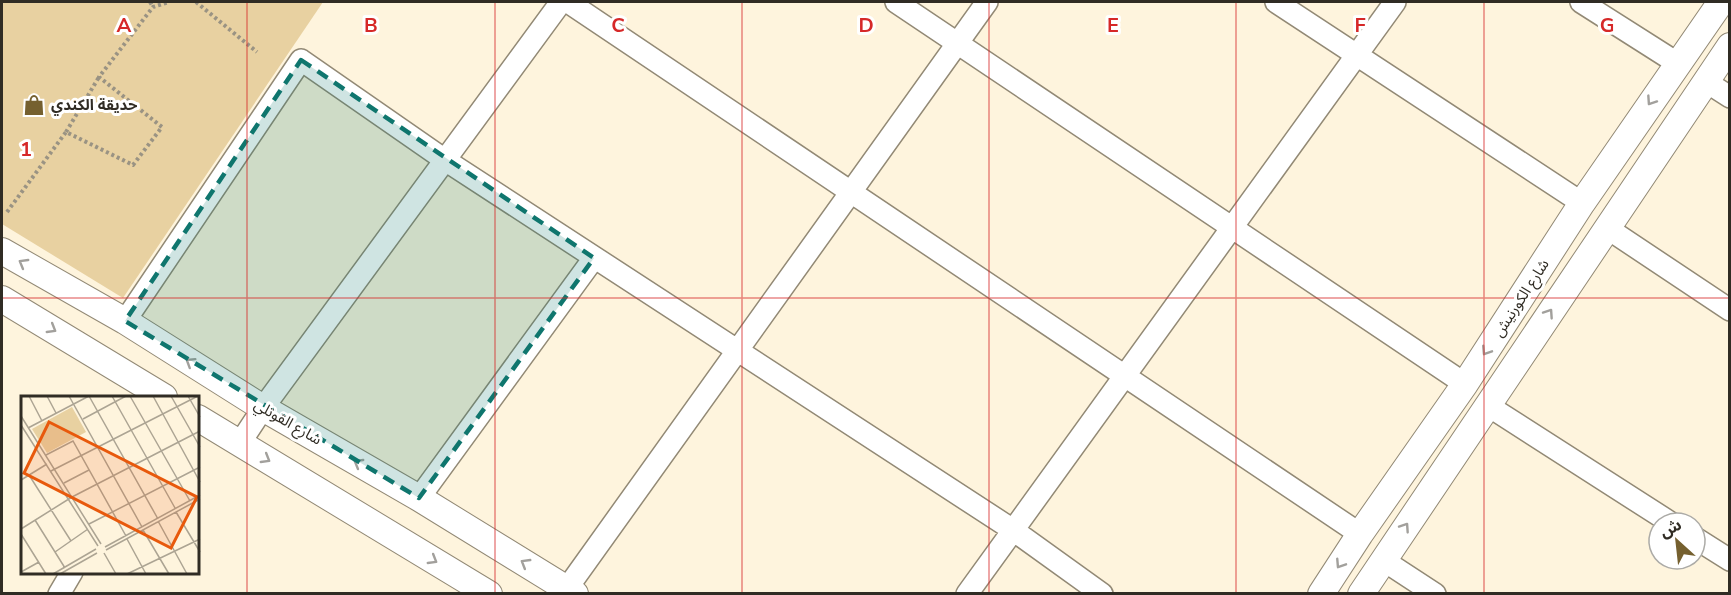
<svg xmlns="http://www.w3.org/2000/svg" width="1731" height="595" font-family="'Nunito Sans','Noto Sans Arabic',sans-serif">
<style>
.green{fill:#e8d1a1}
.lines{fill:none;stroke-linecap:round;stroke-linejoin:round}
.minor-casing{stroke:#928975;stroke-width:24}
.tertiary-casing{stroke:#928975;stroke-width:28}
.path{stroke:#9a9383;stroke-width:4;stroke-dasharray:3 3;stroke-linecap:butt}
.minor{stroke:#fff;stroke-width:21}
.tertiary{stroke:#fff;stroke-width:26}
.oneway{stroke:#a2a09c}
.marked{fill:#0f766e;fill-opacity:0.2;stroke:#0f766e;stroke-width:4.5;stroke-dasharray:12 8;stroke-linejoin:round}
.grid{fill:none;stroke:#d62828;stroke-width:1.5;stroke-opacity:0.55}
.labels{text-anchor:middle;stroke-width:6;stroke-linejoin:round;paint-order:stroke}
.poi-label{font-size:15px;font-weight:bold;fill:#302c24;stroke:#fff;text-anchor:start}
.street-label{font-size:15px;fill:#302c24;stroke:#fff}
.inset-road{fill:none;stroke:#aca493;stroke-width:1.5}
.view{fill:#e8590c;fill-opacity:0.15;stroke:#e8590c;stroke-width:3}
.inset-edge{fill:none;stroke:#302c24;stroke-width:3}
.grid-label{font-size:20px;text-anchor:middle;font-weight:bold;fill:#d62828;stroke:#fff;stroke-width:6;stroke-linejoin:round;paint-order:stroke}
</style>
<rect width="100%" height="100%" fill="#fef4dd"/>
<path class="green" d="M2 2H323L123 298 2 224Z"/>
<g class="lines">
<defs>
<path id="minor" d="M568 2 1360 534
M896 2 1465 384
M1276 2 1582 203
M1581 2 1677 63
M1705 81 1730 97
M1607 228 1730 310
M125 321 301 60 445 160 1013 530 1102 594
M1487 405 1671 523
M240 443 263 408 561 2
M419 498 594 258
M1695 538 1730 560
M1383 560 1435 594
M59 594 72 572
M563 594 987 2
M967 594 1395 2"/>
<path id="tertiary" d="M2 251 125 321 263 408 419 498 575 594
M2 299 164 397
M198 418 489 594
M1321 594 1360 534 1465 384 1582 203 1721 2
M1361 594 1730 46"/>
</defs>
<use href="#minor" class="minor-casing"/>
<use href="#tertiary" class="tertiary-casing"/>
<path class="path" d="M150 2 153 7
M196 2 257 52
M66 132 99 77
M7 212 66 132 133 165 162 127 99 77 153 7 169 2"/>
<use href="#minor" class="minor"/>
<use href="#tertiary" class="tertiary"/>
</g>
<defs><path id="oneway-chevron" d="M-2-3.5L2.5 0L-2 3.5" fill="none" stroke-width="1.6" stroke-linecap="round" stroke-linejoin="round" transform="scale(1.5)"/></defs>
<g class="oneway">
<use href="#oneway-chevron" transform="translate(1651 101) rotate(124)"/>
<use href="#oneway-chevron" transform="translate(23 263) rotate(-150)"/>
<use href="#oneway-chevron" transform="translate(1549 313) rotate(-56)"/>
<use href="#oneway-chevron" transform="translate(52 329) rotate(31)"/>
<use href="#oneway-chevron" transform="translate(1486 351) rotate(123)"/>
<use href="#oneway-chevron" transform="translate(190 362) rotate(-148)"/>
<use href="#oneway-chevron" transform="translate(266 459) rotate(31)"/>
<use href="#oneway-chevron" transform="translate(358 463) rotate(-150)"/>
<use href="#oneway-chevron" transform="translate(1405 527) rotate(-56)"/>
<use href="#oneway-chevron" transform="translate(433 560) rotate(31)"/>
<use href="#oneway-chevron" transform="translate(525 563) rotate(-149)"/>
<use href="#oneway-chevron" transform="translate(1340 564) rotate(123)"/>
</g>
<path class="marked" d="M301 60 594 258 419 498 125 321Z"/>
<path class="grid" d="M247 2V594M495 2V594M742 2V594M989 2V594M1236 2V594M1484 2V594M2 298H1730"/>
<defs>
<symbol id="shop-bare" viewBox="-9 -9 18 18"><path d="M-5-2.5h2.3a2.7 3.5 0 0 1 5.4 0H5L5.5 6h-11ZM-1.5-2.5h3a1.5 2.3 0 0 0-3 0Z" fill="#75602f" stroke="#fff" stroke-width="2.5" paint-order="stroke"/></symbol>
</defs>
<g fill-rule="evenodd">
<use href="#shop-bare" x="19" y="90" width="30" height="30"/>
</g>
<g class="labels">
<g class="poi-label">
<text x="51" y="110">حديقة الكندي</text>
</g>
<g class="street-label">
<text transform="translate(1521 298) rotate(-57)" y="5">شارع الكورنيش</text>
<text transform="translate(288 422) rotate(30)" y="5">شارع القوتلي</text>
</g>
</g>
<g transform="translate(21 396)">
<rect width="178" height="178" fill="#fef4dd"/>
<path d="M51 11 65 36 26 57 11 33Z" fill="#e8d1a1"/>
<path class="inset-road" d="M8 0 21 25M26 0 35 17M48 0 121 131M68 0 137 123M91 0 154 112M109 0 169 105M132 0 179 86M150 0 179 51M167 0 179 21M0 20 80 148M62 23 105 0M0 29 77 150M7 32 68 0M25 59 52 45 105 140M30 75 177 0M8 79 50 145M0 84 26 68M43 87 68 74M155 116 179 156M14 124 44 172M137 125 166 178M68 128 179 71M0 133 51 101 179 35M122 134 148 178M0 138 25 178M106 143 125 178M84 151 179 99M85 154 179 103M34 156 67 133M83 157 95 178M0 176 18 166M32 178 75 153M39 178 76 157M106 178 179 143"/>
<path class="view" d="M28 26 176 101 150 152 3 77Z"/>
<rect width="178" height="178" class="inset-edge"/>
</g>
<g class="grid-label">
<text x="124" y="32">A</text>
<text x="371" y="32">B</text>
<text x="618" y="32">C</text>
<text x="866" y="32">D</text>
<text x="1113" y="32">E</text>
<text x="1360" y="32">F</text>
<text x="1607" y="32">G</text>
<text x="26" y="156">1</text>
</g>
<rect width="1731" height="595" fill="none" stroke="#302c24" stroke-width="6"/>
<g transform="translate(1677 541) rotate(333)"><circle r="28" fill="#ffffff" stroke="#acaba7" stroke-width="1.5"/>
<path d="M0-4.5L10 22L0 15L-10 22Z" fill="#75602f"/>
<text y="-9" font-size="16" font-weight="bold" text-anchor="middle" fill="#302c24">ش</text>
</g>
</svg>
